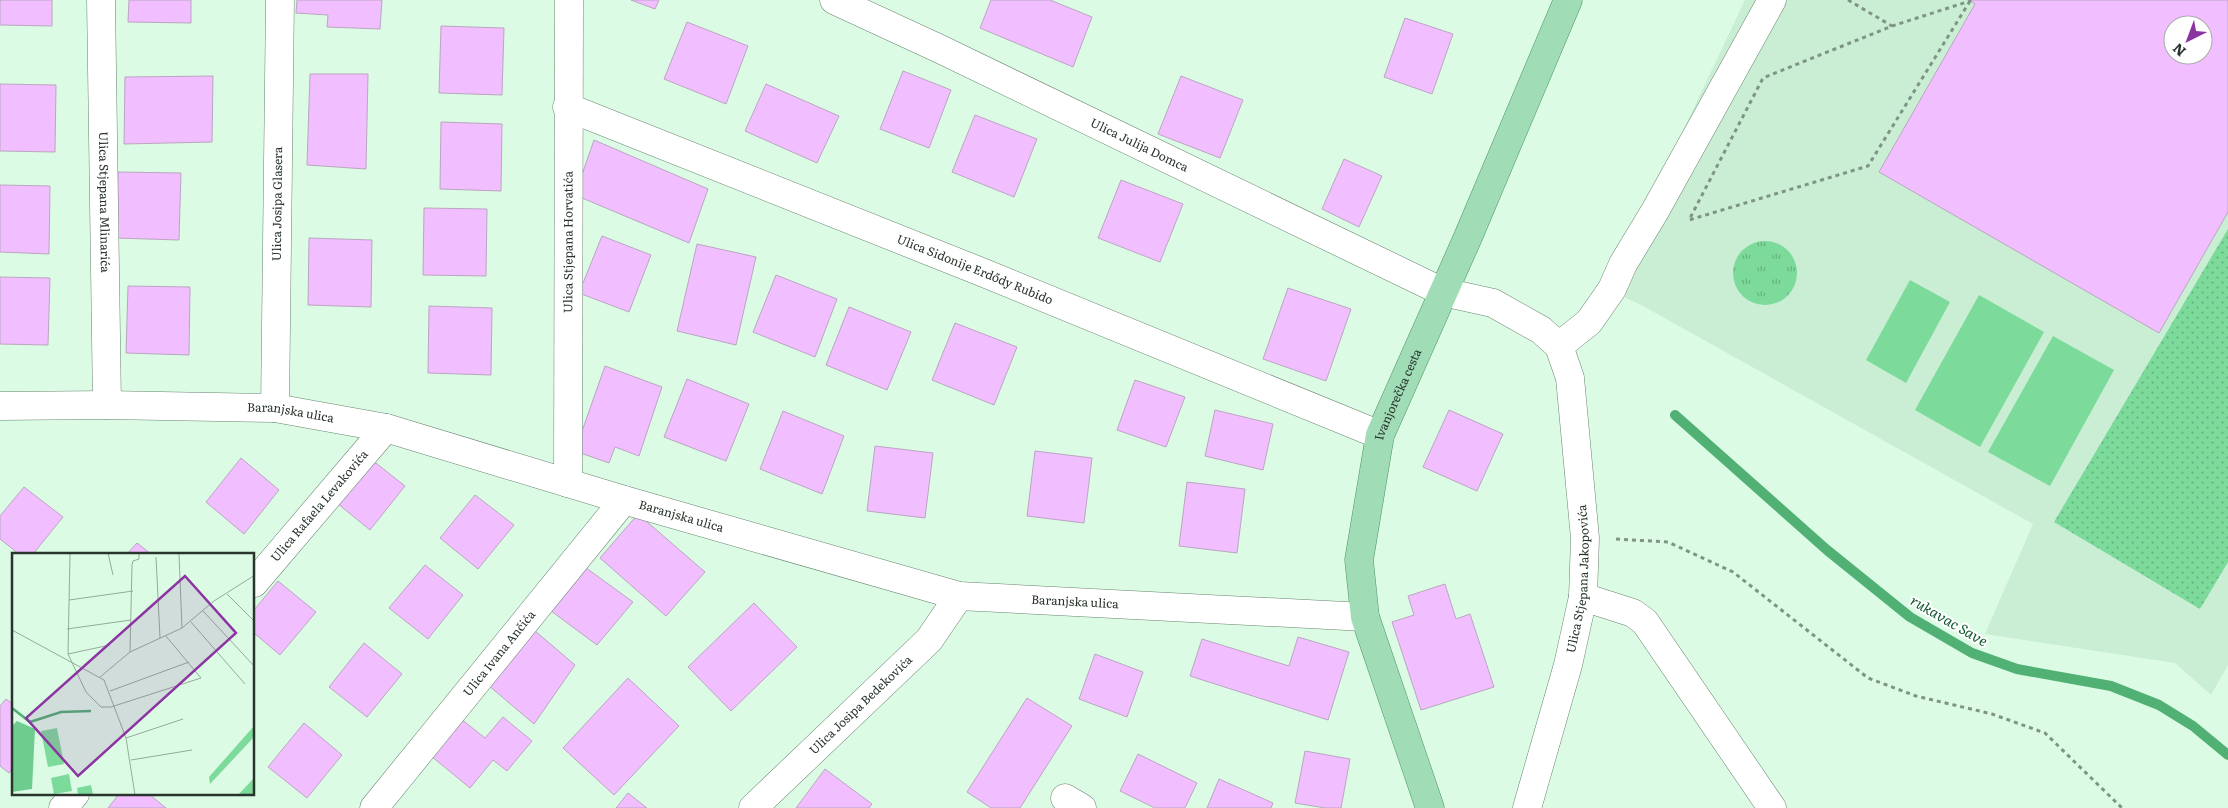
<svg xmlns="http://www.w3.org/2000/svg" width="2228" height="808" font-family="Literata,serif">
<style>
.built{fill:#c9eed3;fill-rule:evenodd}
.grass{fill:url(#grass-dots)}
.park{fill:url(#park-tufts)}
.garden{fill:#7cda9b}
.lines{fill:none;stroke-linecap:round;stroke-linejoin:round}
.stream{stroke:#51b073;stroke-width:10}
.building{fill:#f1beff;stroke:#baa6c0;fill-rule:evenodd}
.minor-casing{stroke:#698471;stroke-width:29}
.major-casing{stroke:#4d9366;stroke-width:29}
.path{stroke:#7f9485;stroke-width:3;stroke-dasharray:4 4;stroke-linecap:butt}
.minor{stroke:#fff;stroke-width:28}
.major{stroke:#a0ddb6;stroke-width:28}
.labels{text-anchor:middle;stroke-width:4;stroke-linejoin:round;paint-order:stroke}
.street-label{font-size:12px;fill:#29352c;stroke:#fff}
.water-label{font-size:14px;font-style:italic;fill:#10572f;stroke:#fff}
.inset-river{fill:none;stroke:#51b073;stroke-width:2.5}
.inset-road{fill:none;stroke:#94ac9a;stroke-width:1}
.view{fill:#8c35a2;fill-opacity:0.15;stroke:#8c35a2;stroke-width:2.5}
.inset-edge{fill:none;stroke:#29352c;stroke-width:2.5}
</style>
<defs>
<pattern id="grass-dots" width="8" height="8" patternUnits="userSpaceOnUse" patternTransform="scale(1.25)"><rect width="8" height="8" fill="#7cda9b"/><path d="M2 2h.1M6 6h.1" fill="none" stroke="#66b27f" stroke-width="1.8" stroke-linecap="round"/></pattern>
<pattern id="park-tufts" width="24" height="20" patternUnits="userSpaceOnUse" patternTransform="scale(1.25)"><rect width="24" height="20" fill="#7cda9b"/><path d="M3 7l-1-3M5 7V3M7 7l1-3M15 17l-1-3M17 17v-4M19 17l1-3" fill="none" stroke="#66b27f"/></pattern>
</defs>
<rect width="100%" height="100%" fill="#dcfbe4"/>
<path class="built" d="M1745 0H2228V665L2211 695 2175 663 1985 634 2033 524 1643 306 1599 285 1671 156ZM2173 25H2203V55H2173Z"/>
<path class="grass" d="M2228 229V562L2200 609 2054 522Z"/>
<path class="park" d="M1733 273a32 32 0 1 1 64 0a32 32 0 1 1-64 0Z"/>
<path class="garden" d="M1910 280 1950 302 1906 383 1866 360Z
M1979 295 2044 332 1980 447 1915 410Z
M2053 336 2114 370 2050 486 1988 452Z"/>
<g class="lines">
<path class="stream" d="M1675 415 1827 550 1910 617 1972 653 2017 669 2111 686 2159 705 2193 726 2228 755"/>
</g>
<path class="building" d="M0 0H52V26L0 25Z
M129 0H191V23L128 22Z
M297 0H382L380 29 327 27 328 15 296 13Z
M631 0H659L655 9Z
M991 0H1050L1092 17 1073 67 980 28Z
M1969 0H2228V212L2159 333 1879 172 1975 4ZM2173 25H2203V55H2173Z
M1405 18 1453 34 1432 94 1384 77Z
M687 22 748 46 726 104 664 79Z
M441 26 504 28 502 95 439 93Z
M903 71 951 90 929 148 880 129Z
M310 74H368L366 169 307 165Z
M213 76 212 142 124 144 125 77Z
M1181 76 1243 100 1220 158 1158 134Z
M0 84 56 85 55 152 0 151Z
M766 84 839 116 817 163 745 131Z
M975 115 1037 139 1014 197 952 172Z
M441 122 502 124 501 191 440 189Z
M594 140 708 189 689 243 575 195Z
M1344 159 1382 176 1359 227 1322 209Z
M118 172 181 173 179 240 116 238Z
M1121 180 1183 204 1160 262 1098 238Z
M0 185 50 186 49 254 0 252Z
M424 208 487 209 486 276 423 275Z
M602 236 651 255 629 312 579 293Z
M309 238 372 240 371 307 308 305Z
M697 244 756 257 736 345 677 331Z
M776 275 837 299 815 357 753 332Z
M0 277 50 278 48 345 0 344Z
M128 286 190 287 189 355 126 353Z
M1288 288 1351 309 1326 381 1263 359Z
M429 306 492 308 491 375 428 373Z
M849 307 911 332 887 390 826 365Z
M955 323 1017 347 994 405 932 380Z
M605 366 662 387 639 456 615 447 609 463 575 451Z
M687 379 749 404 726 461 664 437Z
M1135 380 1185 397 1166 447 1117 430Z
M1215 410 1273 424 1263 470 1205 456Z
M1449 410 1503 434 1477 491 1423 467Z
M783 411 844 436 822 494 760 469Z
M875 446 933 453 925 518 867 511Z
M1035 451 1092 458 1084 523 1027 516Z
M367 456 405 486 370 530 332 499Z
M241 458 279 490 244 534 206 502Z
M1187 482 1245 489 1237 553 1179 546Z
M24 487 63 517 33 554H19L0 539V516Z
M475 495 514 525 478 569 440 538Z
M638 514 705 572 666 616 600 558Z
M137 543 151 554H127Z
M578 562 633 602 597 645 543 605Z
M425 565 463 595 428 639 389 608Z
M278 581 316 612 280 655 254 633V610Z
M1445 584 1456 619 1470 614 1494 687 1421 710 1392 622 1414 615 1408 596Z
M754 603 797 647 731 711 688 667Z
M527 624 575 665 534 724 481 679Z
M1298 637 1349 652 1328 720 1190 676 1202 639 1289 666Z
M364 643 402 674 367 717 329 687Z
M1095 654 1143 672 1127 717 1079 699Z
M628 678 679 726 614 795 563 748Z
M1027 698 1072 726 1020 808H991L967 792Z
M6 699 14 705V767L9 773 0 766V706Z
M503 717 532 741 507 771 493 760 470 788 431 756 461 719 485 738Z
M304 723 342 755 307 798 268 767Z
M1305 751 1350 759 1341 808H1325L1295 803Z
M1138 754 1197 783 1185 808H1155L1120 791Z
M825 769 872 804 869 808H796Z
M1219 779 1273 803 1271 808H1207Z
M628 793 647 808H616Z
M119 794H149L166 808H108Z"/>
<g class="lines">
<defs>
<g id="minor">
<path id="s1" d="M101 0 107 405"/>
<path id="s2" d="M834 0 940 49 1443 292 1493 303 1541 330 1559 346"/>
<path id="s3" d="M567 107 979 271 1380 435"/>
<path d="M1559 346 1589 322 1612 289 1623 264 1655 211 1772 0"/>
<path id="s4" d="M0 406 107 405 275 408 386 428 624 500 959 596 1365 617"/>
<path id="s5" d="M275 408 280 0"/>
<path id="s6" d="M568 483 569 0"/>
<path id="s7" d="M254 583 386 428"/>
<path d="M1583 597 1633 613 1645 622 1772 808"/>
<path d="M1065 798 1082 808"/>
<path d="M63 808 75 794"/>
<path id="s8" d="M374 808 624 500"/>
<path id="s9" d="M753 808 929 640 959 596"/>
<path id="s10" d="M1527 808 1568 665 1583 597 1585 538 1570 378 1559 346"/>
</g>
<g id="major">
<path id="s11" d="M1430 808 1365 617 1359 560 1380 435 1468 237 1568 0"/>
</g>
</defs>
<use href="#minor" class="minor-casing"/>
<use href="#major" class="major-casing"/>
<path class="path" d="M1848 0 1892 26
M1970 1 1868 166 1689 220 1763 78 1892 26Z
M1616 539 1668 542 1733 572 1868 678 1916 696 1992 714 2045 733 2122 808"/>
<use href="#minor" class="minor"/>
<use href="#major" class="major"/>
</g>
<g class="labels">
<g class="street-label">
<text dy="4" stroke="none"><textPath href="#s2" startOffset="338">Ulica Julija Domca</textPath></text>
<text dy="4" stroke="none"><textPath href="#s1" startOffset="202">Ulica Stjepana Mlinarića</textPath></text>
<text dy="4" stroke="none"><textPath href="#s5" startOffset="204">Ulica Josipa Glasera</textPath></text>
<text dy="4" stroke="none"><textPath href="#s6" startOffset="241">Ulica Stjepana Horvatića</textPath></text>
<text dy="4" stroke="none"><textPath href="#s3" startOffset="439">Ulica Sidonije Erdődy Rubido</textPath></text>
<text dy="4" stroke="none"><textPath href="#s11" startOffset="430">Ivanjorečka cesta</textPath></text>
<text dy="4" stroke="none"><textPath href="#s4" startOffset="291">Baranjska ulica</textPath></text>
<text dy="4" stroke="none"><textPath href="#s7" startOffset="101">Ulica Rafaela Levakovića</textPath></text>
<text dy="4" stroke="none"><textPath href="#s4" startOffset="696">Baranjska ulica</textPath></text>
<text dy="4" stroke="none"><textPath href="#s10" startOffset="236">Ulica Stjepana Jakopovića</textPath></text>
<text dy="4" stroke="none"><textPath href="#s4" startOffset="1101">Baranjska ulica</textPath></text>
<text dy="4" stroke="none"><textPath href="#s8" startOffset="199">Ulica Ivana Ančića</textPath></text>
<text dy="4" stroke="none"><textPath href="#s9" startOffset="149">Ulica Josipa Bedekovića</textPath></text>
</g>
<g class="water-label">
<text transform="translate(1949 621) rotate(30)" y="5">rukavac Save</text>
</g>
</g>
<g transform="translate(12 553)">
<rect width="242" height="242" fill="#dcfbe4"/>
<path d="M242 173V184L198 231 197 224ZM45 175 52 211 36 214 29 178ZM57 221 60 238 42 241 39 225ZM242 225V242H226Z" fill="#7cda9b"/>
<path d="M5 168 23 176 20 236 0 239V173Z" fill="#6ecd8e"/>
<path d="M79 232 81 242H66L65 235Z" fill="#7cda9b"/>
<path class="inset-river" d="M0 155 18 169 49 159 79 158"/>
<path class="inset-road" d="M58 0 56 101 74 139 89 154H99L189 125 153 82M96 0 101 22M167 1 170 75M144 4 148 85M215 41 243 69M57 47 121 38M191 58 243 114M179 69 233 131M55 76 119 67M0 77 92 127 114 185 123 242M118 99 120 12 121 8 127 6V0M56 101 98 92M88 124 118 99 170 75 202 48 243 22M98 138 177 109M114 185 171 166M119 207 180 197"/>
<path class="view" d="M173 23 224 80 66 223 14 165Z"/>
<rect width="242" height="242" class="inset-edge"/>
</g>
<g transform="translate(2188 40) rotate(222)"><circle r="24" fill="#ffffff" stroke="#a9aeab"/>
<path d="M0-4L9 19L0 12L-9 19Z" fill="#8c35a2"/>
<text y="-8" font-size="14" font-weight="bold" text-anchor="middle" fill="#29352c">N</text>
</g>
</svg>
